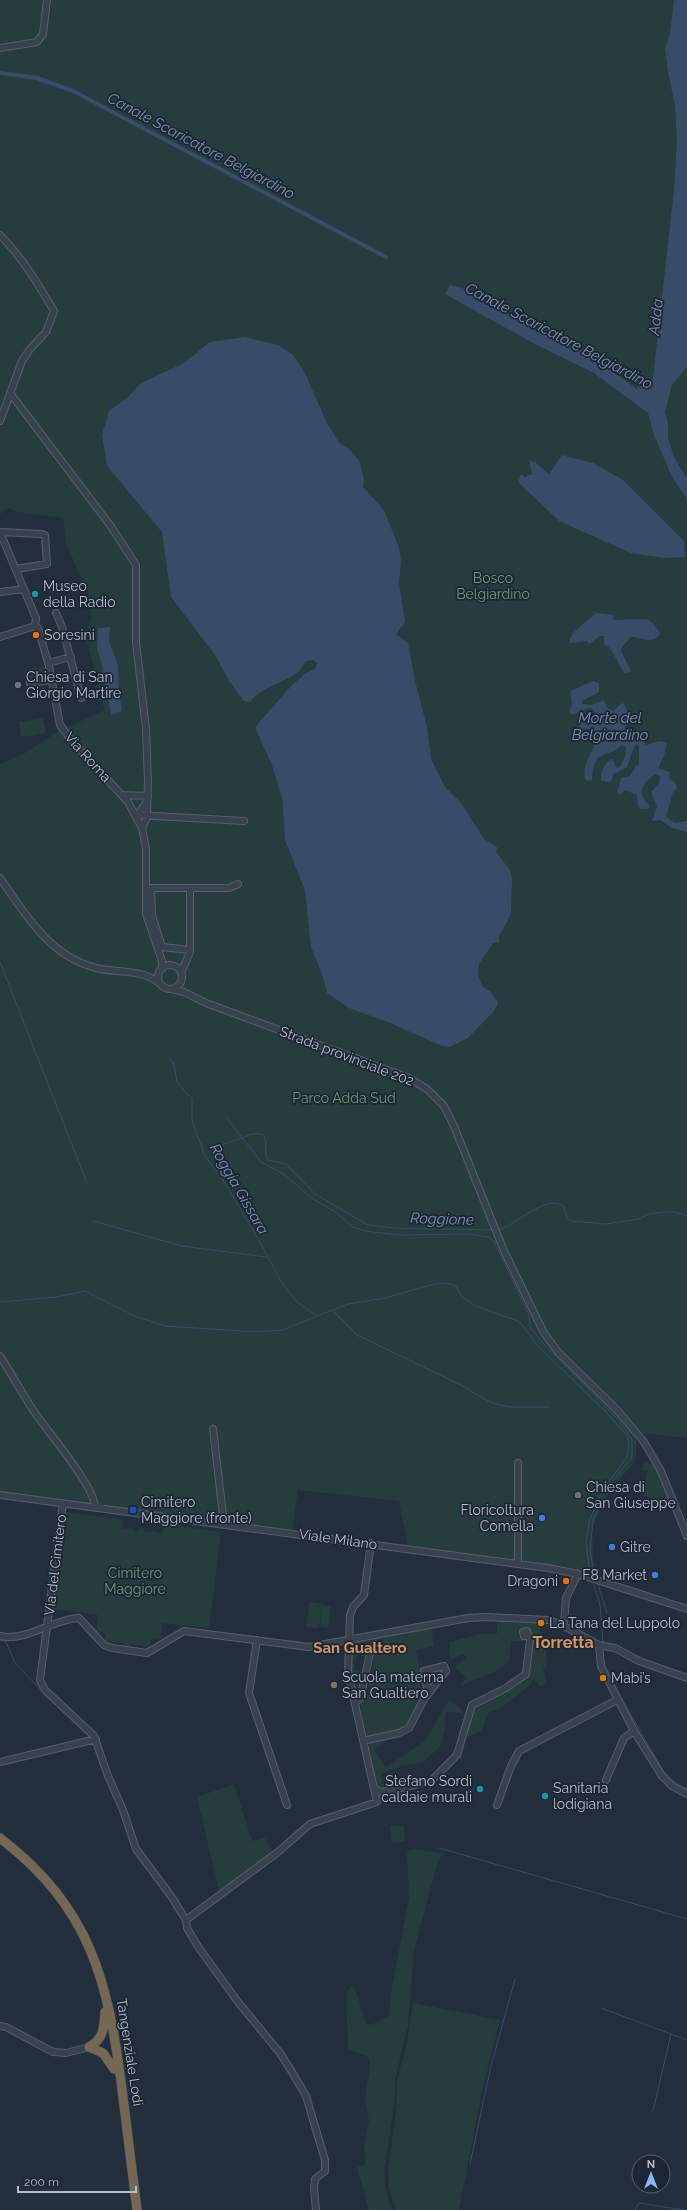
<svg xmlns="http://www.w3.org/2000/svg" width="687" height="2210" font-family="Raleway,sans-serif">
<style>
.green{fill:#263c3f}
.water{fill:#394c67}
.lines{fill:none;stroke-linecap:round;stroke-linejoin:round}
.stream{stroke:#394c67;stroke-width:1}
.canal{stroke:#394c67;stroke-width:4}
.minor-casing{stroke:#565f6c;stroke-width:8}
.highway-casing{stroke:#434c59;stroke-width:10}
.minor{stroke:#38414e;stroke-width:6}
.highway{stroke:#746855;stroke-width:9}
.culture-dot{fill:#0f9aa8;stroke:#1d2633;stroke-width:1.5}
.food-dot{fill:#e8710a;stroke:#1d2633;stroke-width:1.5}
.worship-dot{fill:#6b7280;stroke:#1d2633;stroke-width:1.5}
.transit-dot{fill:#1a4fb4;stroke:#1d2633;stroke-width:1.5}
.shop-dot{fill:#3f7fe0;stroke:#1d2633;stroke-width:1.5}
.education-dot{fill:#8d6e63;stroke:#1d2633;stroke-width:1.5}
.labels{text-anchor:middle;stroke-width:3.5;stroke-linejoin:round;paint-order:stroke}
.park-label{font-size:14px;fill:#6b9a76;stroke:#1d2633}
.poi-label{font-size:14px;fill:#b4bcc9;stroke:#1d2633;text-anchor:start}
.street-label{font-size:14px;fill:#b4bcc9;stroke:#1d2633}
.water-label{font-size:15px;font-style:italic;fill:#7c92b1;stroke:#1d2633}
.neighbourhood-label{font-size:15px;font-weight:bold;fill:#d59563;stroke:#1d2633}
.quarter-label{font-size:16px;font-weight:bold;fill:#d59563;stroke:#1d2633}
</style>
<rect width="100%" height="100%" fill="#242f3e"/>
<path class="green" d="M0 0H687V1438L641 1433 636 1436V1456L633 1464 612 1488 592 1526 593 1560 598 1579 519 1561 408 1546 399 1501 298 1490 292 1531 0 1493V764L25 753 57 732 105 710 87 641 88 626 91 618 90 599 66 543 63 518 18 512 8 508 0 514Z
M46 666 48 678 37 680V677H27L24 670Z
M43 718 46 733 21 737 19 722Z
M646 1462 654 1465 663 1482 681 1529 671 1506 667 1508 648 1502 649 1497 641 1494 648 1471 640 1469Z
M66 1512 122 1519 123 1529 133 1528V1530L138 1531 140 1528 144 1529 145 1532H151L152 1531 161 1534 165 1524 221 1532 209 1628 162 1623 161 1638 151 1639 150 1647 132 1644 129 1647H125L123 1643 105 1641V1633L96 1631 98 1615 53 1609Z
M310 1602 322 1604 319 1628 306 1627Z
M322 1605 331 1606 328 1628 320 1627Z
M497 1622 539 1623 543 1645 546 1647 547 1667 543 1668 546 1683 540 1687 533 1679 530 1685 500 1709 491 1711 487 1715 482 1731 466 1737 474 1711 471 1710 472 1708 502 1693 530 1674 533 1640 531 1631 527 1629 525 1638 527 1641H511L509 1662 496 1671 460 1686 466 1677 454 1667 467 1659 463 1654 450 1660V1642L480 1634H497Z
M431 1628 434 1646 416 1650 421 1674 418 1675 421 1687H423L426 1693 408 1725 401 1729 367 1737 364 1730 367 1728H364L360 1714 363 1695 367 1696 376 1651 386 1652 382 1639 370 1642 366 1657 357 1655 354 1670 363 1672V1676L359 1675 357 1689 360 1690 358 1697 356 1696 351 1672 353 1643Z
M449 1700 463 1710 462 1713 446 1712 445 1730 440 1747 422 1763 401 1766 381 1774 385 1788 380 1789 377 1786 368 1743 386 1739 385 1742 374 1750 386 1767 425 1741Z
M234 1784 252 1841 265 1838 274 1853 219 1891 197 1797Z
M390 1826H404L405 1841 392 1843Z
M413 1849 447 1854 442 1855 437 1864 414 1951 408 2026 395 2080V2098L384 2172 387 2194 392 2210H369L357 2167 366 2165 364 2147 369 2121 365 2099 370 2066 369 2059 367 2056 348 2049 346 1993 351 1987 355 1988 366 2024 371 2025 389 2016 391 1993 409 1897 407 1852Z
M413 2003 500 2020 481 2096 459 2210H396L389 2189 388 2171 396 2111 397 2080 407 2042Z"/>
<path class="water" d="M674 0H687V367L672 385 665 412 668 423V439L675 459 687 478V499L673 479 654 435 648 413 594 373 533 343 445 294 450 285 462 288 499 310 591 355 599 362 614 363 629 372 627 376 618 370 615 373 637 389 638 384 635 382 638 379 647 387 652 386 674 190 677 140 675 106 668 72 665 48 670 34Z
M245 337 278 345 292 354 303 369 327 423 340 444 348 448 359 460 364 479 363 487 384 510 399 548 401 561 399 583 405 622 396 634 408 643 415 681 427 727 431 759 445 787 461 803 484 839 498 848 496 852 510 870 512 878 511 911 509 918 499 936V942L493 943 479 964 478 975 483 987 491 992 498 1003 494 1011 468 1038 450 1047 442 1046 390 1023 349 1008 327 993 322 974 311 947 305 890 285 840 282 798 272 765 256 730V726L292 685 305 674 316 668 317 663 314 660 307 661C303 664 301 669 297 673 283 683 261 687 250 702L244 701 229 681 215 655 171 597 162 532 107 466 102 435 109 411 128 397 141 383 184 363 210 342Z
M562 455 593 463 623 480 684 541 685 557 665 558 631 553 559 521 518 482 521 474 525 477 532 474 529 461 535 462 549 474Z
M596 613 613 615 614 620 646 619C652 621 657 628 660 634 651 646 640 636 631 637L622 647 621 651 631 671 625 674 610 648 604 644V636H600L589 644 587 641 570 643V639L573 633Z
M110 627 109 641 118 665 119 692 122 711 111 715 102 665 97 648 98 628Z
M593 681 599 683V692L582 701V704L591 705 604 700 607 708 613 711 622 703 624 704C633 716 622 727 625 739L632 741 640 736 646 745 659 741 667 743 664 756 658 768 670 772 669 778 676 784 677 788 673 792 666 817 675 823 687 821V832L672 828 661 820 652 821 657 807 651 792 660 782V776L656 774C648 778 638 789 643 798 645 801 648 803 650 806L648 809H641L638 806 637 795 625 790 620 795 617 793 621 778 630 776 636 766 639 765V745L635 744 627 767 613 774 612 780 609 782 601 781C600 773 604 762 613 759L616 768 620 767 626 754V748L622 744C610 760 593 745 592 780L588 781 585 779C580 761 602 745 594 729H580L579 725 581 722 592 718 595 712 591 708C582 709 577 715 569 714L572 704 570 691Z"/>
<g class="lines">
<path class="stream" d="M0 962 87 1183
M170 1058 174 1065 177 1082 192 1099V1120L205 1156 220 1175 257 1237 282 1283 297 1302 317 1316
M226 1117 261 1162 284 1174 311 1198 334 1211 353 1227 365 1231 400 1235 468 1234 489 1237 494 1242 529 1315 530 1327 543 1343 619 1420 632 1440V1457L604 1492 593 1522 590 1550 594 1573
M222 1145 252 1134H262C270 1142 262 1152 268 1160L286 1164 315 1194 368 1225 395 1228 493 1230
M93 1221 182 1246 266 1257
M498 1230C516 1226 547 1192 564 1207L567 1219 572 1221 606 1224 639 1219 649 1214 663 1212H675L687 1216
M0 1302 57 1297 85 1291 137 1317 165 1326 256 1332 283 1330 332 1310 357 1335 461 1385 484 1399 496 1404 510 1407H550
M333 1310 349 1304 385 1298 434 1284 447 1283 455 1285 462 1297 476 1306 520 1322 537 1345 609 1415 627 1435 629 1444 627 1457 602 1491 589 1522 586 1544 590 1572
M598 1584 607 1613
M594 1585 600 1605 603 1643
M610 1618 611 1620
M0 1640 6 1642 15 1663 43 1692
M620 1696 662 1769 673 1781 687 1789
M439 1848 687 1919
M601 2008 687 2040
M653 2111 671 2034
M470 2164 491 2066 515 1979
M635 2210 639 2203 684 2210"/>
<path class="canal" d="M0 73 37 78 73 91 386 257"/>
<defs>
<path id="minor" d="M0 48 37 42 43 34 47 0
M0 235C22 257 38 284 54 311L46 332 30 349 22 361 0 421
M10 393 110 525 136 565V642L146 729 148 781 147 817 142 828
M0 532 42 534 45 535 47 564 16 569
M0 532 36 618 35 626
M0 592 24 589
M56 613 62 627 81 698
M35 626 38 628 49 666 60 725 72 741 128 802 142 828 146 849V914L162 961V969
M0 637 35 626
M48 663 71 657
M30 683 51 680
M122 795 148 796 145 805 137 815
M137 815 244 821
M0 878C26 915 49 956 96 968 116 973 145 969 160 984
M190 950 162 947 152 915 151 888H229L238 884
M158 977a12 12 0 1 1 24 0a12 12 0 1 1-24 0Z
M181 973 190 952V888
M172 989 184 992 206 1003 409 1078 427 1089 444 1106 454 1126 504 1251 544 1333 558 1352 618 1411 644 1442 661 1471 687 1536
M0 1356C12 1375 23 1395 35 1413 48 1432 96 1488 95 1508
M213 1429 224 1524
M518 1463V1563
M0 1495 548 1568 578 1574 687 1609
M63 1503 40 1680 45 1690 94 1736 108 1776 123 1810 136 1849 171 1896 186 1920
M564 1625 566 1598 578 1574
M0 1636C26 1642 53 1619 79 1618L104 1645 112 1648 147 1653 184 1631 309 1647 468 1618 486 1617 548 1620 558 1623 599 1645 615 1648 639 1661 687 1678
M257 1640 249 1693 287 1805
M599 1645 601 1666 634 1731 662 1776 672 1786 687 1794
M355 1703 360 1699 371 1649 375 1644
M363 1741 399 1733 409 1728 424 1699 446 1671 444 1666 424 1671 427 1688 430 1692
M0 1762 96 1739
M606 1780 624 1738 634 1731
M374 1787 378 1791 383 1792 431 1781 457 1755 472 1705 506 1688 526 1674 530 1639 527 1631 523 1632 524 1636 528 1635
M497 1805 511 1766 519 1751 617 1700
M0 2026 6 2027 53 2052 66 2053 89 2047
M316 2210 314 2188 315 2179 325 2171V2160L306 2096 292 2072 280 2053 238 2002 199 1948 187 1928 186 1920 278 1852 310 1824 377 1802 348 1673 350 1615 353 1607 364 1595 371 1543"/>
<path id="highway" d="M0 1838C91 1908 108 1981 122 2089 127 2129 132 2170 137 2210
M89 2047C104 2039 104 2027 105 2012
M89 2047 103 2053 114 2069"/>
</defs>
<use href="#minor" class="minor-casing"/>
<use href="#highway" class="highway-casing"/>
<use href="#minor" class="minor"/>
<use href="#highway" class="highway"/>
</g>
<g class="culture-dot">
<circle cx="35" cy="594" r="4"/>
<circle cx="480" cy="1789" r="4"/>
<circle cx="545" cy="1796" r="4"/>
</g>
<g class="food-dot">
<circle cx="36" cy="635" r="4"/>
<circle cx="566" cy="1581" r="4"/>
<circle cx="541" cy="1623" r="4"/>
<circle cx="603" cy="1678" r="4"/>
</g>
<g class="worship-dot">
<circle cx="18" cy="685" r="4"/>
<circle cx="578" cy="1495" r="4"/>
</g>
<rect class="transit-dot" x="129" y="1506" width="8" height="8" rx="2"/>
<g class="shop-dot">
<circle cx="542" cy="1518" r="4"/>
<circle cx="612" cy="1547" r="4"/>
<circle cx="655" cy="1575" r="4"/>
</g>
<circle class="education-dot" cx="334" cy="1685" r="4"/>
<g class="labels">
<g class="park-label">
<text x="493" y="583">Bosco<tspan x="493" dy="16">Belgiardino</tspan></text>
<text x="344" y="1103">Parco Adda Sud</text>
<text x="135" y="1578">Cimitero<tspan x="135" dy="16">Maggiore</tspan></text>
</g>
<g class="poi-label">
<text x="43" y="591">Museo<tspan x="43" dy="16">della Radio</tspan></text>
<text x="44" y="640">Soresini</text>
<text x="26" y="682">Chiesa di San<tspan x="26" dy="16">Giorgio Martire</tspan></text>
<text x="586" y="1492">Chiesa di<tspan x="586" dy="16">San Giuseppe</tspan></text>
<text x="141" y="1507">Cimitero<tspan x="141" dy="16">Maggiore (fronte)</tspan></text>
<text x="534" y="1515" text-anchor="end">Floricoltura<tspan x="534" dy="16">Comella</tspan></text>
<text x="620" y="1552">Gitre</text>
<text x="647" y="1580" text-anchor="end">F8 Market</text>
<text x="558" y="1586" text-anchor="end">Dragoni</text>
<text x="549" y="1628">La Tana del Luppolo</text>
<text x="342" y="1682">Scuola materna<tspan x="342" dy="16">San Gualtiero</tspan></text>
<text x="611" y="1683">Mabi’s</text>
<text x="472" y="1786" text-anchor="end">Stefano Sordi<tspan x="472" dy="16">caldaie murali</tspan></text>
<text x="553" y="1793">Sanitaria<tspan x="553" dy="16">lodigiana</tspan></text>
</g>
<g class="street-label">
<text transform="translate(88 757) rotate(48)" y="5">Via Roma</text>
<text transform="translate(347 1056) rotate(21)" y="5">Strada provinciale 202</text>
<text transform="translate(338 1539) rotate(8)" y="5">Viale Milano</text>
<text transform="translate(55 1565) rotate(-83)" y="5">Via del Cimitero</text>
<text transform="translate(130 2052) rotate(81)" y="5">Tangenziale Lodi</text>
</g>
<g class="water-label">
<text transform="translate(201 146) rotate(28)" y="5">Canale Scaricatore Belgiardino</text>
<text transform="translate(656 317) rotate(-84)" y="5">Adda</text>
<text transform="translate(559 336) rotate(28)" y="5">Canale Scaricatore Belgiardino</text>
<text x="610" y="723">Morte del<tspan x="610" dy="17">Belgiardino</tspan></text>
<text transform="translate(239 1189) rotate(60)" y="5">Roggia Gissara</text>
<text transform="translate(442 1219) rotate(2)" y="5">Roggione</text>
</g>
<g class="neighbourhood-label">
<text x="360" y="1653">San Gualtero</text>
</g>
<g class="quarter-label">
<text x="563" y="1648">Torretta</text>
</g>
</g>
<g transform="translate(651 2174)"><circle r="19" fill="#1d2633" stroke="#59626f"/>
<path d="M0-3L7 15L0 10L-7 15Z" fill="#8ab4f8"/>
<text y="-6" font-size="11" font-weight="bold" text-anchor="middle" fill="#b4bcc9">N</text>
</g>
<path d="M18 2186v6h118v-6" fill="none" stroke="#b4bcc9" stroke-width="2"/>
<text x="24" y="2186" font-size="12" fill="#b4bcc9" stroke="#1d2633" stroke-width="3" paint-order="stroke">200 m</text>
</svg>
